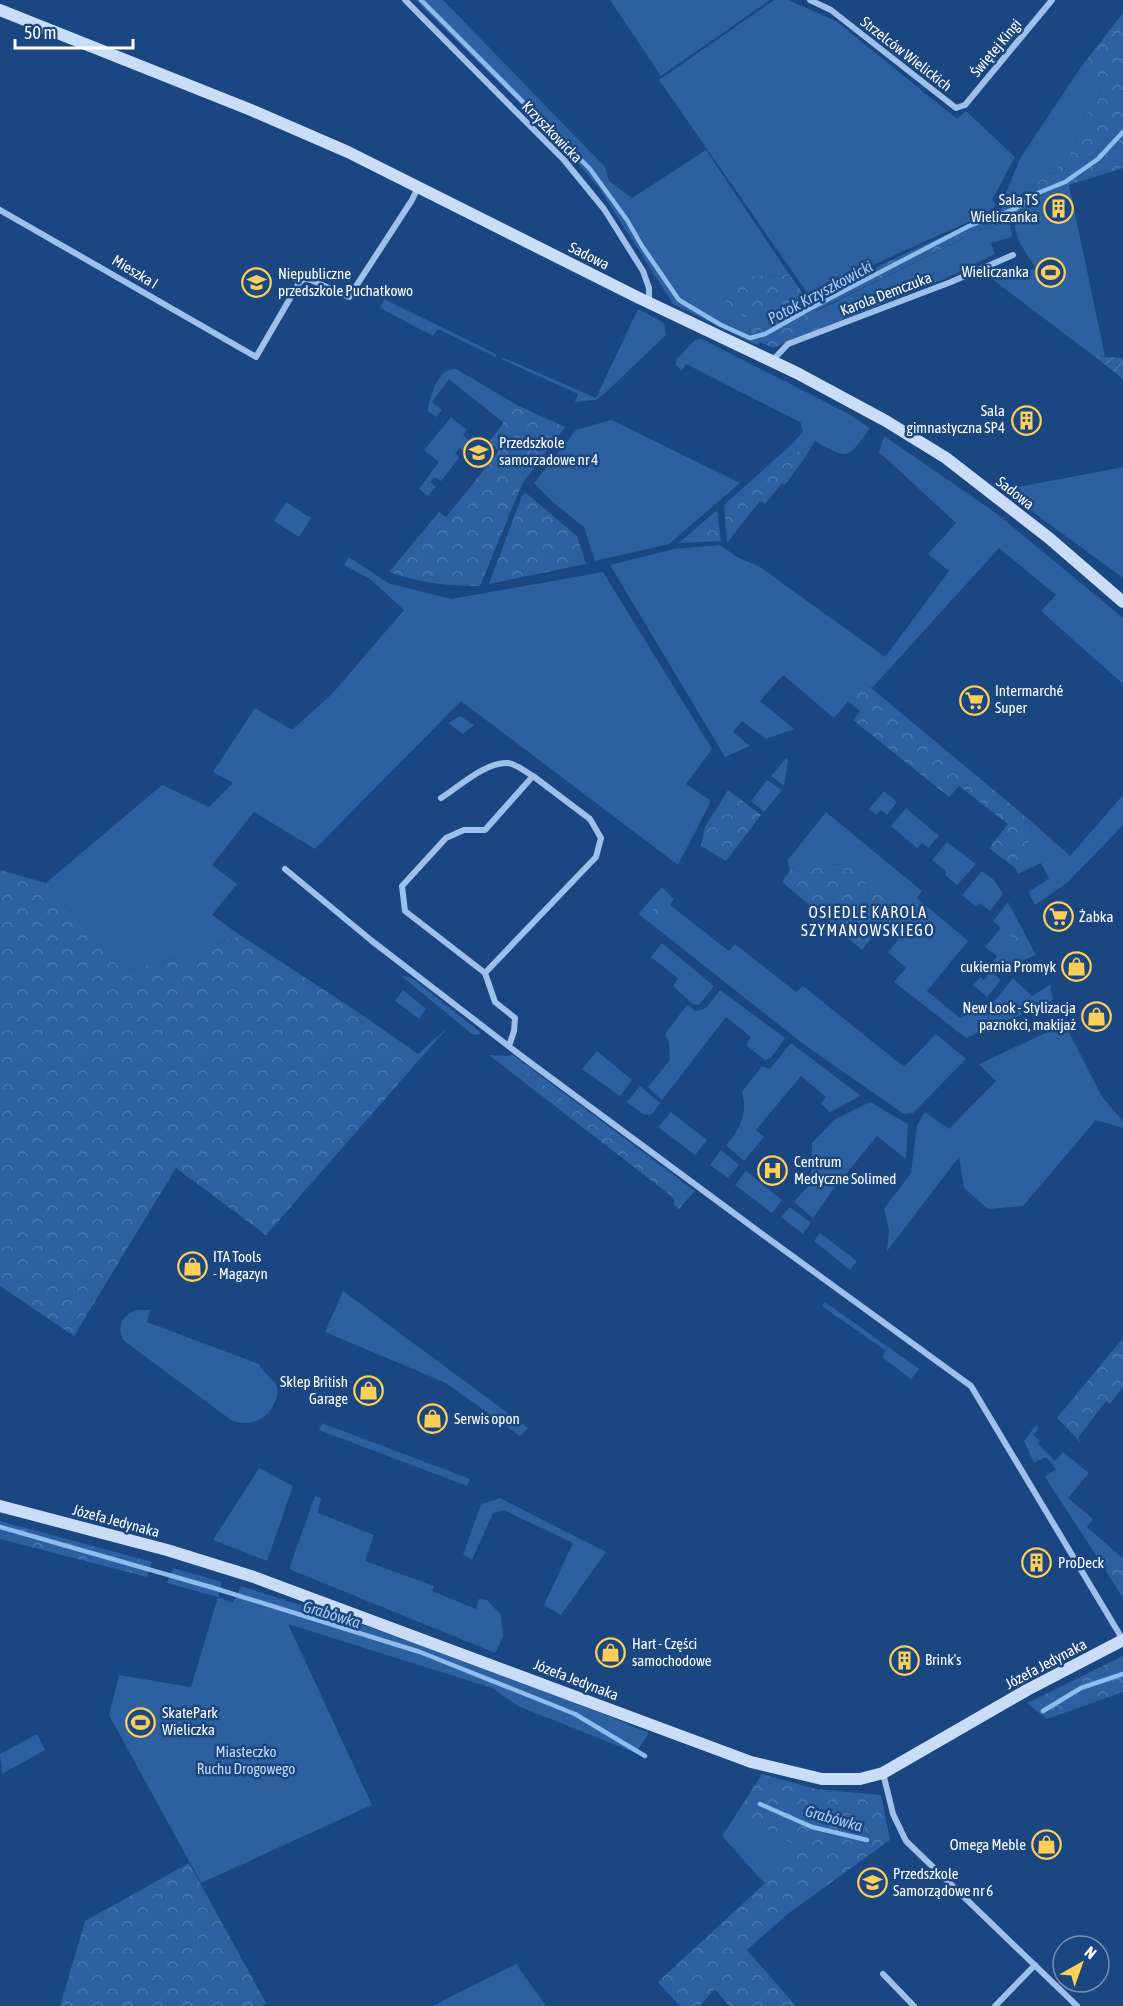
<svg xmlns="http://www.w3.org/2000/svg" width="1123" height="2006" font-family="'Asap Condensed',sans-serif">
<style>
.green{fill:#2d60a0}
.forest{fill:url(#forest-crowns)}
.garden{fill:url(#garden-furrows)}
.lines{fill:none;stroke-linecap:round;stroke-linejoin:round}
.stream{stroke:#90bbed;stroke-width:4.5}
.street{stroke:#9ec0eb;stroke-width:6}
.secondary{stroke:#c9ddf8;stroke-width:12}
.labels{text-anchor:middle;stroke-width:5;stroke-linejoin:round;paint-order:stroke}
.street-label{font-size:15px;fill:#fff;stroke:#1a4681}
.poi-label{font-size:15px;fill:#fff;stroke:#1a4681;text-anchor:start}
.park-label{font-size:15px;fill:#c2daf8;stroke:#1a4681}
.water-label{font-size:16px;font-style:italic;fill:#a9caf2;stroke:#1a4681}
.neighbourhood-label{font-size:16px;letter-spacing:1.5px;fill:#fff;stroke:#1a4681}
</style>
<defs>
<pattern id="forest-crowns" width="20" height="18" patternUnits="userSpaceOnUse" patternTransform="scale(1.5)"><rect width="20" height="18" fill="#2d60a0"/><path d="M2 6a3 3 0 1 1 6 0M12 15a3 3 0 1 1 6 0" fill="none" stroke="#4c78ae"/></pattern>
<pattern id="garden-furrows" width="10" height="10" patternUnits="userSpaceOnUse" patternTransform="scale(1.5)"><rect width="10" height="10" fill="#2d60a0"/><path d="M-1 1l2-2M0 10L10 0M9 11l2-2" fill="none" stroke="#4c78ae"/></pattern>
</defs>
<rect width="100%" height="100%" fill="#1a4681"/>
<path class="green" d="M415 0H443L605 167 609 181 632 198 706 150 789 274C760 279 744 269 725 300L737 314 749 318 750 342 673 304 599 188 565 148Z
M610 0H770L661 76Z
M774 0H788L836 21 957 119 966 111 1015 157 992 200 997 205 984 215 808 294 659 80Z
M1081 67 1102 91 1087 113 1073 150 1066 160 1011 203 1004 197 1021 157Z
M1069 185 1105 356H1094L988 276 1036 269C1025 250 1014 241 1014 216Z
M1010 219 1012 237 991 243 995 254 947 278 824 327 815 312 972 234Z
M384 299 496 354V357L438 329 433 336 380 308Z
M638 309 664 323 666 335 603 395 596 400 575 402 578 394 501 359 502 357 596 398Z
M699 339 704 340 847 413 870 428C847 459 850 461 815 441L806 456 791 445 803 432 800 421H798L686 364 682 371 676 365V360L695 340Z
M456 369 517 405 505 424 449 379 432 402 442 410 436 417 428 411C428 401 437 376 446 371 448 370 454 369 456 369Z
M451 417 467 430 463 435 469 440 473 435 477 438 466 452 460 448 455 453 459 458 441 481 435 477 430 482 436 487 428 496 419 489 439 462 424 450Z
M611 420 616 422 740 483 669 544 595 561 584 527 555 504 534 483 576 430Z
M884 436 996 513 1123 618V684L1041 611 1056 595 999 548 872 688 864 682 834 718 783 675 760 701 794 729 766 739 742 721 733 732 750 746 725 757 610 565 674 549 720 545 737 557 760 567 885 657 949 571 928 554 956 523 879 452Z
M1123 467V578L1003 490Z
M286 502 311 518 299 537 274 521Z
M349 557 388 583 451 599 603 572 712 749 686 784 711 801 678 865 461 701 315 849 254 812 212 865 237 884 212 915 240 935 186 955 124 972 46 883 0 870 46 883 162 785 209 807 233 783 213 772 255 708 292 730 332 694 404 610 370 579 344 565Z
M460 716 474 725 463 734 448 723Z
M786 758 788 760 784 786 771 776Z
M767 780 782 790 764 812 751 801Z
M884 791 897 802 887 815 881 810 876 815 869 809Z
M1123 795V825L1067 883 1035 905 1028 892 1049 879 1041 863 1018 874 1015 868C1025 853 1032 841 1032 822L1070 856Z
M906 808 939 836 928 848 922 843 917 848 891 826Z
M826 812 922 891 917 898 968 941 927 991 960 1018 993 1003 1013 978 1032 996 1050 985 1053 999 1049 1003 966 1038 894 982 906 968 888 952 898 940 882 927 895 908 868 895 864 877 844 864 832 865 813 858 790 870 787 861Z
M947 842 976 864 957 885 945 875 946 871 932 860Z
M982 871 994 880 1003 894 990 911 979 903 976 907 962 895Z
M662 887 674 899 670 905 729 951 735 944 796 992 803 986 904 1067 936 1034 966 1059 913 1113 904 1114 806 1046 641 916 639 913Z
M1008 902 1036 955 1012 965 1005 974 991 964 997 956 985 947 1001 928 993 921Z
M662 943 714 986 699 1005 693 1004 673 986 678 978 651 957Z
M991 972 1001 980 987 997 973 985 981 977 984 980Z
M400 975 412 978 480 1032 479 1035 472 1034Z
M403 990 426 1009 419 1019 395 1001Z
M720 990 785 1038 771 1058 765 1060 746 1045 751 1037 726 1017 662 1100 648 1087 670 1060 669 1042 665 1034 687 1005 696 1011 706 1008Z
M1065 1024 1102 1097 1123 1121V1128L1096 1120 1023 1206 988 1209 964 1188 959 1157 887 1251 889 1230 884 1209 911 1173 917 1125 925 1112 949 1129 996 1081 979 1064Z
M791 1043 861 1096 830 1112 821 1104 826 1097 801 1076 756 1130 764 1137 744 1161 726 1145C740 1129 748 1114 742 1092L762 1066 770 1069Z
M597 1051 632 1080 620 1096 582 1069Z
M513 1055 695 1191 690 1196 506 1056Z
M640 1086 660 1103 652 1114 644 1115 627 1102Z
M870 1102 908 1124 906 1159 877 1136 832 1191 813 1218 794 1202 811 1183 812 1143 834 1120Z
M671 1112 707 1140 695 1155 658 1127Z
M721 1150 739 1165 728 1178 710 1165Z
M746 1171 782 1200 772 1213 735 1185Z
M790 1207 811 1223 803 1234 781 1217Z
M820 1233 857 1261 850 1270 814 1241Z
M343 1291 528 1428 520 1436 446 1383 325 1332Z
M138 1310H150L147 1322 259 1364C263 1374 274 1378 277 1387 279 1395 276 1399 273 1406 265 1421 247 1427 231 1420L123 1340C116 1325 123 1314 138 1310Z
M322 1423 470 1479 467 1486 319 1430Z
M1036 1425 1039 1428 1033 1435 1040 1441 1038 1444 1055 1461 1063 1452 1089 1473 1068 1498 1093 1519 1087 1527 1112 1549 1101 1563 1045 1477 1056 1469 1046 1457 1034 1463 1024 1441Z
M259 1468 293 1486 267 1561 213 1540Z
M315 1496 321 1498 318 1513 374 1535 365 1561 434 1586 432 1591 476 1609 479 1599 487 1600 501 1615 503 1637 495 1653 289 1569Z
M500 1498 606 1552 561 1615 544 1605 573 1543 504 1510 493 1513 472 1560 463 1555 481 1504Z
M173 1568 222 1582 218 1597 233 1603 241 1586 403 1638 533 1685 649 1733 636 1753 518 1706 492 1688 288 1624 372 1805 201 1883 109 1715 119 1675 191 1687 218 1597 167 1583Z
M37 1734 45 1750 2 1774 0 1754Z
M737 1813 803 1849 766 1885 722 1836Z
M516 1964 546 2006H432Z"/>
<path class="forest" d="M1123 13V167L1120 169 1069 185 1010 219 972 234 815 311 824 327 773 348 760 342 757 345 750 342 749 318 737 314 725 300C747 265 756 280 789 274L807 299 985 217 1011 203 1066 160 1073 150 1087 113 1102 91 1081 67Z
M517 405 565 427 522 484 480 586C448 586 419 583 389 572L439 512 446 517 499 451 489 442Z
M791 445 806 456 785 485 782 483 765 504 760 501 727 543 724 505Z
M526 493 577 536 586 564 489 584 522 496Z
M717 510 721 541 679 543Z
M864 682 1032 822C1032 841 1025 853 1015 868L989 848 1008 824 959 786 949 797 853 720 860 711 848 701Z
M728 790 761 815 726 861 701 846 705 827Z
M813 858 832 865 844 864 856 867 864 877 868 895C882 893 887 896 895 908L862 950 782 882 790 870Z
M0 870 46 883 124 972 186 955 240 935 358 1012 418 1054 448 1027 266 1235 176 1168 74 1336 0 1286Z
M665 904 667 919 659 925 650 919 654 909Z
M1013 919 1023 933 1019 952 1010 960 1004 955C1008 939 1014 941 1011 922Z
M489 1055 506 1056 690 1196 679 1209 674 1205V1198Z
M825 1302 919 1369 911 1379 882 1357 886 1351 822 1306Z
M1123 1338V1387L1110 1404 1106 1401 1078 1438 1082 1444 1057 1418Z
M0 1521 152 1562 147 1577 0 1539Z
M1112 1549 1123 1558V1598L1101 1563Z
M1123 1656V1692L1047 1719 1027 1703Z
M762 1774 816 1789 881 1795 890 1840 789 1913 747 1950 796 2006H729L715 1989 700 2006H680L658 1982 802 1849 737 1813Z
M189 1863 266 2003 263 2006H60L85 1921Z"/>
<path class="garden" d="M1094 356 1123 358V379Z"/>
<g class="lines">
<path class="stream" d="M421 0 590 169 627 220 642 246 679 300 721 325 750 338 765 334 811 308 969 226 1015 209 1038 193 1065 182 1098 159 1123 132
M0 1527 214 1588 420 1652 575 1714 645 1756
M1043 1711 1081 1688 1123 1674
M760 1804 812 1827 867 1840"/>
<path class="street" d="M405 0 564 160 604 209 643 271 649 288V303
M810 0 831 10 956 108 965 105 1052 0
M0 210 256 357 299 283 304 279 311 280 349 297 412 200 418 187
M772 361 788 344 951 282 1013 255
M441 798C460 786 485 762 508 763 516 764 526 772 533 776
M285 869 372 941 524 1058 762 1234 971 1386 1123 1640
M485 973 405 911 402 886 446 838 464 830H485L533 776 590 819 601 838 596 857 485 973 495 1002 515 1018 514 1031 509 1046
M883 1773 893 1814 906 1841 1077 2006
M883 1974 914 2006
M995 2006 1035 1965"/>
<path class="secondary" d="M0 10 251 110 348 152 637 297 797 373 886 421 946 458 1049 538 1123 602
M0 1506 167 1550 254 1577 751 1762 822 1779H860L883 1773 1027 1690 1123 1640"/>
</g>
<defs>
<symbol id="building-ring" viewBox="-11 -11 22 22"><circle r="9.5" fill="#1a4681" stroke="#fdcf59" stroke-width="1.5"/><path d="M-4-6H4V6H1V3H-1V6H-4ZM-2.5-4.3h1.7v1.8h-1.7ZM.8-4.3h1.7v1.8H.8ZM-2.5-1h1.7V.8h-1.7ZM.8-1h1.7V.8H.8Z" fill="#fdcf59"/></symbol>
<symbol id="stadium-ring" viewBox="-11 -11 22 22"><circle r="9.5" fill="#1a4681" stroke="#fdcf59" stroke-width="1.5"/><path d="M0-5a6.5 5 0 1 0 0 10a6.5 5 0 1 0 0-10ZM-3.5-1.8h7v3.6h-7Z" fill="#fdcf59"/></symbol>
<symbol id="school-ring" viewBox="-11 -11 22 22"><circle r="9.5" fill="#1a4681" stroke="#fdcf59" stroke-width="1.5"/><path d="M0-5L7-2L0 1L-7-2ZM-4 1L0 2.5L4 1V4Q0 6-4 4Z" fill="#fdcf59"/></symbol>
<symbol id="supermarket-ring" viewBox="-11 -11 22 22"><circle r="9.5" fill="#1a4681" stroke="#fdcf59" stroke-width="1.5"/><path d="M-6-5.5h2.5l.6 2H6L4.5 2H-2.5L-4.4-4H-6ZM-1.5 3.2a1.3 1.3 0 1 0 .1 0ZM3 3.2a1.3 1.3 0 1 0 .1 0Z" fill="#fdcf59"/></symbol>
<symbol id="shop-ring" viewBox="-11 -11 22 22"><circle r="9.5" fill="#1a4681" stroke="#fdcf59" stroke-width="1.5"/><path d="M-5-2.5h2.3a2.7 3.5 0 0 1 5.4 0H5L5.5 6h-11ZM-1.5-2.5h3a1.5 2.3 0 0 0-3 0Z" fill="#fdcf59"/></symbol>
<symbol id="hospital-ring" viewBox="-11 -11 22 22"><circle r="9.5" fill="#1a4681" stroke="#fdcf59" stroke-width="1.5"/><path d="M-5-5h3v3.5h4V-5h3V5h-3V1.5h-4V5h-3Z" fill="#fdcf59"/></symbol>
</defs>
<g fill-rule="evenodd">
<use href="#building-ring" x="1042" y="192" width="33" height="33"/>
<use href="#stadium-ring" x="1034" y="256" width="33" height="33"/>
<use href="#school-ring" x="240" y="266" width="33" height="33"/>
<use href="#building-ring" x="1010" y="404" width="33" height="33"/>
<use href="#school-ring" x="462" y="436" width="33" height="33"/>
<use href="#supermarket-ring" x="958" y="684" width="33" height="33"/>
<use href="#supermarket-ring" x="1042" y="900" width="33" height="33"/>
<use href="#shop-ring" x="1060" y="950" width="33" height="33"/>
<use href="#shop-ring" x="1080" y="1000" width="33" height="33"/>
<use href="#hospital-ring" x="756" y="1154" width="33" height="33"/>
<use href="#shop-ring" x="176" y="1250" width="33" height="33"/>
<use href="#shop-ring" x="352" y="1374" width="33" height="33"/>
<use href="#shop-ring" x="416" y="1402" width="33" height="33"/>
<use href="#building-ring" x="1020" y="1546" width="33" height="33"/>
<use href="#shop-ring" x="594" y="1636" width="33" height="33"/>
<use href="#building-ring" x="888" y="1644" width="33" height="33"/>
<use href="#stadium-ring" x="124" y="1706" width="33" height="33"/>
<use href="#shop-ring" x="1030" y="1828" width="33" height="33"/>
<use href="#school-ring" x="856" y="1866" width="33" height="33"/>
</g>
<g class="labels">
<g class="street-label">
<text transform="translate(996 48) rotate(-50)" y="5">Świętej Kingi</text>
<text transform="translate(906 54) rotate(38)" y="5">Strzelców Wielickich</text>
<text transform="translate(552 132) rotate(46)" y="5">Krzyszkowicka</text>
<text transform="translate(589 256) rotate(27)" y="5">Sadowa</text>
<text transform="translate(135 272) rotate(31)" y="5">Mieszka I</text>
<text transform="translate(886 294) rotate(-21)" y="5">Karola Demczuka</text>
<text transform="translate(1015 493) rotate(38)" y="5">Sadowa</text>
<text transform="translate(116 1521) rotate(15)" y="5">Józefa Jedynaka</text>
<text transform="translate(1046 1664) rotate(-28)" y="5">Józefa Jedynaka</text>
<text transform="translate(576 1680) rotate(21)" y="5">Józefa Jedynaka</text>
</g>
<g class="poi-label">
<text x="1038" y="205" text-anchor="end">Sala TS<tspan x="1038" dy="17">Wieliczanka</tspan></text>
<text x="1029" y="277" text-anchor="end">Wieliczanka</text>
<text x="278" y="279">Niepubliczne<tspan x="278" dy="17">przedszkole Puchatkowo</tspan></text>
<text x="1005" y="416" text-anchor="end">Sala<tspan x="1005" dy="17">gimnastyczna SP4</tspan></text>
<text x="499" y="448">Przedszkole<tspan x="499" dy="17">samorzadowe nr 4</tspan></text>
<text x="995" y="696">Intermarché<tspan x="995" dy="17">Super</tspan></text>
<text x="1079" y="922">Żabka</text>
<text x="1056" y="972" text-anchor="end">cukiernia Promyk</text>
<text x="1076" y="1013" text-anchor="end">New Look - Stylizacja<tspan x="1076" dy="17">paznokci, makijaż</tspan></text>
<text x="794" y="1167">Centrum<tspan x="794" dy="17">Medyczne Solimed</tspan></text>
<text x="213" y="1262">ITA Tools<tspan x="213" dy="17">- Magazyn</tspan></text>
<text x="348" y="1387" text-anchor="end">Sklep British<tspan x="348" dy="17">Garage</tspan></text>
<text x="454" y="1424">Serwis opon</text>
<text x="1058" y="1568">ProDeck</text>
<text x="632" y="1649">Hart - Części<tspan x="632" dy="17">samochodowe</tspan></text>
<text x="925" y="1665">Brink's</text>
<text x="162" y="1718">SkatePark<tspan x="162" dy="17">Wieliczka</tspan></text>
<text x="1026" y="1850" text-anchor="end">Omega Meble</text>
<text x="893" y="1879">Przedszkole<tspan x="893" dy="17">Samorządowe nr 6</tspan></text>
</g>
<g class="park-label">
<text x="246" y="1757">Miasteczko<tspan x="246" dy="17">Ruchu Drogowego</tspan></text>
</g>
<g class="water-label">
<text transform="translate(820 292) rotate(-28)" y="6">Potok Krzyszkowicki</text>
<text transform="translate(332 1614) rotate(17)" y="6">Grabówka</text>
<text transform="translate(834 1818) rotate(16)" y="6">Grabówka</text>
</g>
<g class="neighbourhood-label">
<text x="868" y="918">OSIEDLE KAROLA<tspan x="868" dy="18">SZYMANOWSKIEGO</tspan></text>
</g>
</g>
<g transform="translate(1081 1964) rotate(40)"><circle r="28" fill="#1a4681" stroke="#7690b3" stroke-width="1.5"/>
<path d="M0-4.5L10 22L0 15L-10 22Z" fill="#fdcf59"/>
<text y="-9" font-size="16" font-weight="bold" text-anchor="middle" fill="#ffffff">N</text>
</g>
<path d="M15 39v9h118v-9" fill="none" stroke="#ffffff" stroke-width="3"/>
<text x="24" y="39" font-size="18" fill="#ffffff" stroke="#1a4681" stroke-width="4.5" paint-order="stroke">50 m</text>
</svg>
